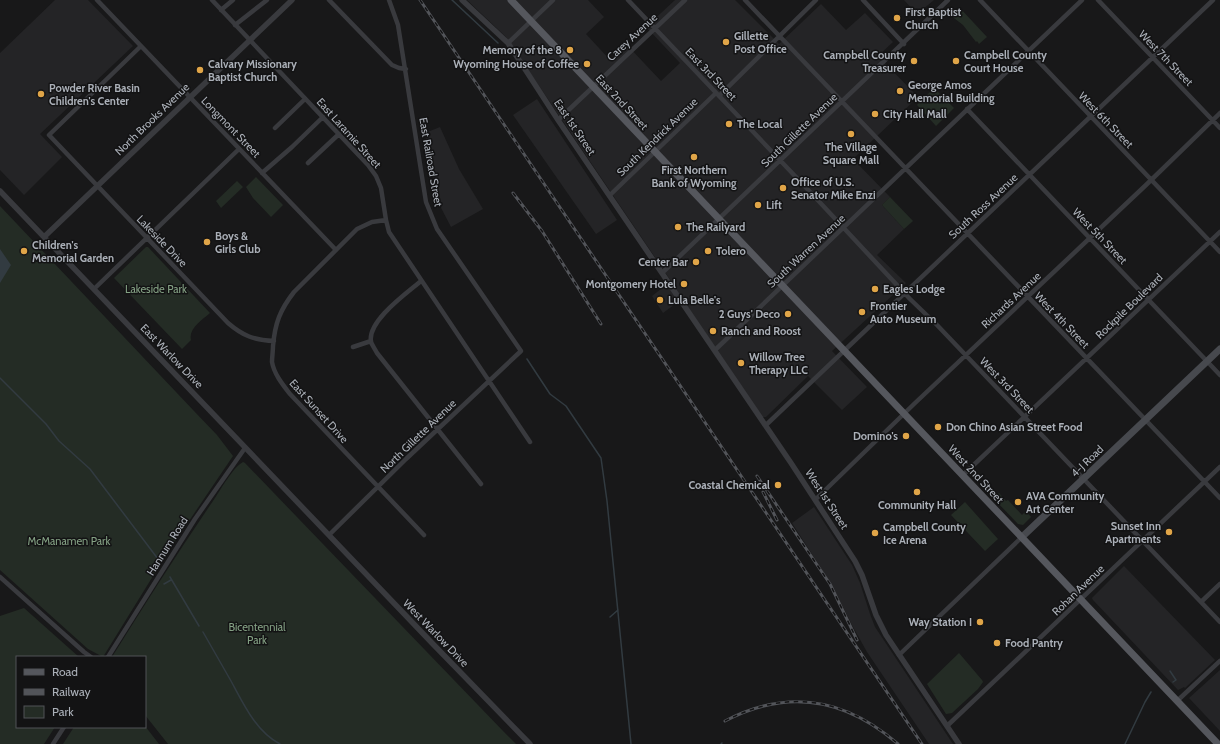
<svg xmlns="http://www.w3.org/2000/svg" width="1220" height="744" font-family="Cabin,sans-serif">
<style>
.built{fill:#242426}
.green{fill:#242c25}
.water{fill:#323b41}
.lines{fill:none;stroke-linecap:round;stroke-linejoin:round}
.stream{stroke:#323b41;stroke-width:1.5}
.minor{stroke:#393a3e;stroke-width:4.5}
.tertiary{stroke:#393a3e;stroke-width:5.5}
.secondary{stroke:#47494e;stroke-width:7}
.primary{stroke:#55575d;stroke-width:7}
.rail-casing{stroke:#525459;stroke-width:3}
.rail{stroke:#131314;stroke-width:1.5;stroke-dasharray:4.5;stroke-linecap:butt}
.poi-dot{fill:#e0a548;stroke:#131314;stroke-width:1.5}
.labels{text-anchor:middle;stroke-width:3;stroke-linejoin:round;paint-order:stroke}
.poi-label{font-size:11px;font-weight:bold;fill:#abb0b8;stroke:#131314;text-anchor:start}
.street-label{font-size:11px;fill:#abb0b8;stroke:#131314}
.park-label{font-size:11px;fill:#84a184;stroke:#131314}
</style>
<rect width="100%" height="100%" fill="#181819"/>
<path class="built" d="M55 0H88L133 46 40 134 62 157 24 195 0 170V53Z
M467 0H588L604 17 586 34 611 61 627 45 661 81 680 63 646 27 675 0H735L779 44 821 4 846 30 865 13 893 42 878 56 918 97 853 159 890 197 882 205 904 229 877 255 906 283 832 351 867 387 842 410 808 376 766 417H762L682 299 663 313 652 296 671 281 506 37Z
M904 0H934L917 14Z
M537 99 617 220 596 234 513 115Z
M440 127 459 169 483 209 451 227 438 202 425 133Z
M814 507 852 565 860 583 870 614 875 627 953 744H929L867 652 852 625 833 587 792 523Z
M1124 566 1215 660 1185 688 1184 687 1178 690 1093 600 1092 598Z
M1220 670V731L1189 698Z"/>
<path class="green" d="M959 7 987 37 979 44 977 41 976 42 963 25 950 15Z
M934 88 954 108 936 126 917 105Z
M256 177 283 205 271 217 253 198 246 187Z
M237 181 243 187 221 208 216 201Z
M890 197 913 221 904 229 882 205Z
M0 206 194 411 217 435 233 456 166 555 103 657 88 649 0 570Z
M146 247H148L210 313C202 320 188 329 191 340L182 349 114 278Z
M243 462 245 463 504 732 516 744H168L145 715V657H112C145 604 178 552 213 501 220 491 233 467 243 462Z
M999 493 1006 501 1008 500 1022 515 1026 511 1031 517 1023 525 1018 524 994 499Z
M965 502 998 539 985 551 951 515Z
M24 608 79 657H17V727H55L44 744H0V616Z
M959 653 982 680 983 682 978 689 952 713 946 714 927 684Z
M145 726 159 744H63L74 727Z"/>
<path class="water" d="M0 249 11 265 0 283Z"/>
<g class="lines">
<path class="stream" d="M452 0 498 43
M527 359 550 394 566 406 601 458 607 501 631 744
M0 378 46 424 59 441 90 469 158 559
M170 577 199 626
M164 584 171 580
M610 617 618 610
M203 632C212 648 222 665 231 681 243 703 256 732 280 744
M1170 671 1176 680 1173 682
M721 744 722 743
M1125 744 1145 702 1151 692"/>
<path class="minor" d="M97 0 336 250
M212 0 368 165 376 176 381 188 386 220 389 232 530 442
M329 0 392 65 399 68 406 69
M628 0 813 195 910 299 937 325 996 387 1220 622
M745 0 1220 498
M863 0 904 44
M980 0 1220 252
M1098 0 1220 128
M221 10 233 0
M235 25 267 0
M508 43 553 0
M141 46 49 135 228 323C243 336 254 340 274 341
M719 96 816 0
M967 109 1220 375
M558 120 685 0
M275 128 305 99
M308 163 339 134
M262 173 292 147 323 117
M610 195 716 93
M386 220 372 222 357 229 294 292C280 310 275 323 273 346 273 351 272 357 272 362 274 374 283 385 290 394L424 535
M662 273 948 0
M421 281C407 293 367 321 371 342 372 345 375 349 377 353L481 484
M94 289 239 149
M353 347 371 341
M715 350 1082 0
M766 425 1213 0
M963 475 1220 232
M816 499 914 404 1146 185 1220 113
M329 535 406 459 521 351 437 229 426 202 398 25 389 0
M0 577 84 652 91 657
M1201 602 1220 584
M899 655 1022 537
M108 657 195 519 245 448
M1177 701 1220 661
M947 726 1220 467
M53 744 64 727"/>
<path class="tertiary" d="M462 0 508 43 558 120 791 463 855 561 862 575 876 615 886 635 959 744
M0 191 432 643 530 744
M44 237 292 0"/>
<path class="secondary" d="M1022 537 1220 349"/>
<path class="primary" d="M511 0 1218 744"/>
<defs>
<path id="rail" d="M420 0 922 744
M513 193 542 231 601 324
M757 476 830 584 857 640
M763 492 777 520
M725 721C788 688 845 698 898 744"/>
</defs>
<use href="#rail" class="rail-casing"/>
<use href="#rail" class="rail"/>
</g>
<g class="poi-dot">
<circle cx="897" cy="18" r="4"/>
<circle cx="726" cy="42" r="4"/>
<circle cx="570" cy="50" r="4"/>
<circle cx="914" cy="61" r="4"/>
<circle cx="956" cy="61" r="4"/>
<circle cx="587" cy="64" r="4"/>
<circle cx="200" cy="70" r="4"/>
<circle cx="900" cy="91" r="4"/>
<circle cx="41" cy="94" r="4"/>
<circle cx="875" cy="114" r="4"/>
<circle cx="729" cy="124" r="4"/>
<circle cx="851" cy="134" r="4"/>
<circle cx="694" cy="157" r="4"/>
<circle cx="783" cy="188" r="4"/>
<circle cx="758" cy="205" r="4"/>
<circle cx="678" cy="227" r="4"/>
<circle cx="207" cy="242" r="4"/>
<circle cx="24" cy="251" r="4"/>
<circle cx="708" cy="251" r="4"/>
<circle cx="696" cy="262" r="4"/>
<circle cx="684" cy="284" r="4"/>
<circle cx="875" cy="289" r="4"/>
<circle cx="660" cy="300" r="4"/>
<circle cx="862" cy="312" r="4"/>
<circle cx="788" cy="314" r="4"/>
<circle cx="713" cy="331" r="4"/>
<circle cx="741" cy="363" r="4"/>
<circle cx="938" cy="427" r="4"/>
<circle cx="906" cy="436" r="4"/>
<circle cx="778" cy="485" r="4"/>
<circle cx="917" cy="492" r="4"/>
<circle cx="1018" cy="502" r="4"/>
<circle cx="1169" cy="532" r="4"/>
<circle cx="875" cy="533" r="4"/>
<circle cx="980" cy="622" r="4"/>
<circle cx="997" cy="643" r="4"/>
</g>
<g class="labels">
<g class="poi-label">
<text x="905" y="16">First Baptist<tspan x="905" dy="13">Church</tspan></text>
<text x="734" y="40">Gillette<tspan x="734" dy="13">Post Office</tspan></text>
<text x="562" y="54" text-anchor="end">Memory of the 8</text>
<text x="906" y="59" text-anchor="end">Campbell County<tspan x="906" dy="13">Treasurer</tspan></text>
<text x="964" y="59">Campbell County<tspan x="964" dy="13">Court House</tspan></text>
<text x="208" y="68">Calvary Missionary<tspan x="208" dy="13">Baptist Church</tspan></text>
<text x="579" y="68" text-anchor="end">Wyoming House of Coffee</text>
<text x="908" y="89">George Amos<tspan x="908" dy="13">Memorial Building</tspan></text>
<text x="49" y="92">Powder River Basin<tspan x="49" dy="13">Children's Center</tspan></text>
<text x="883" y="118">City Hall Mall</text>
<text x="737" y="128">The Local</text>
<text x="851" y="151" text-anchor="middle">The Village<tspan x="851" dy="13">Square Mall</tspan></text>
<text x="694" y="174" text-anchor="middle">First Northern<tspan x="694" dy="13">Bank of Wyoming</tspan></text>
<text x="791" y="186">Office of U.S.<tspan x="791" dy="13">Senator Mike Enzi</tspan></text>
<text x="766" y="209">Lift</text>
<text x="686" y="231">The Railyard</text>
<text x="215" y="240">Boys &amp;<tspan x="215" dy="13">Girls Club</tspan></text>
<text x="32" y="249">Children's<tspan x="32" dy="13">Memorial Garden</tspan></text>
<text x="716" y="255">Tolero</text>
<text x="688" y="266" text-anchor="end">Center Bar</text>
<text x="676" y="288" text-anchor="end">Montgomery Hotel</text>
<text x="883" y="293">Eagles Lodge</text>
<text x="668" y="304">Lula Belle's</text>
<text x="870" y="310">Frontier<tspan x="870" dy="13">Auto Museum</tspan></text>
<text x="780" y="318" text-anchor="end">2 Guys' Deco</text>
<text x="721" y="335">Ranch and Roost</text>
<text x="749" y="361">Willow Tree<tspan x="749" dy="13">Therapy LLC</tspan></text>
<text x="946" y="431">Don Chino Asian Street Food</text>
<text x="898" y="440" text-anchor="end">Domino's</text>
<text x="770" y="489" text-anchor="end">Coastal Chemical</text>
<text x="1026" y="500">AVA Community<tspan x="1026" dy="13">Art Center</tspan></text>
<text x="917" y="509" text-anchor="middle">Community Hall</text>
<text x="1161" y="530" text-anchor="end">Sunset Inn<tspan x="1161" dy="13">Apartments</tspan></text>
<text x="883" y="531">Campbell County<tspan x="883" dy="13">Ice Arena</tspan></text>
<text x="972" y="626" text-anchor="end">Way Station I</text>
<text x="1005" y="647">Food Pantry</text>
</g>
<g class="street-label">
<text transform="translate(632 37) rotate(-43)" y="4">Carey Avenue</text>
<text transform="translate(1166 58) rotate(46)" y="4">West 7th Street</text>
<text transform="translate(711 74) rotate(46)" y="4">East 3rd Street</text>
<text transform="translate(622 102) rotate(47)" y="4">East 2nd Street</text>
<text transform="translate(152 119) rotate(-44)" y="4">North Brooks Avenue</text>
<text transform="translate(1106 120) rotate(46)" y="4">West 6th Street</text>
<text transform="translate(231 127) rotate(46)" y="4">Longmont Street</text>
<text transform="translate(575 127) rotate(56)" y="4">East 1st Street</text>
<text transform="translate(799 130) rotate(-44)" y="4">South Gillette Avenue</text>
<text transform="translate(349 133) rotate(48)" y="4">East Laramie Street</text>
<text transform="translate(657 137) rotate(-44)" y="4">South Kendrick Avenue</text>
<text transform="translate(431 162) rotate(80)" y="4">East Railroad Street</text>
<text transform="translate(983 206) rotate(-43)" y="4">South Ross Avenue</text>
<text transform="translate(1100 236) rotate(46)" y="4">West 5th Street</text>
<text transform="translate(162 241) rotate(46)" y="4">Lakeside Drive</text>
<text transform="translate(806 251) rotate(-43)" y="4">South Warren Avenue</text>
<text transform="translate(1011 300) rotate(-43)" y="4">Richards Avenue</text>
<text transform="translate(1129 306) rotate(-44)" y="4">Rockpile Boulevard</text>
<text transform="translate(1062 320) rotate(46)" y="4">West 4th Street</text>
<text transform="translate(172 356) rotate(46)" y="4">East Warlow Drive</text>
<text transform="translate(1007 385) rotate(46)" y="4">West 3rd Street</text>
<text transform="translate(319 411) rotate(48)" y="4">East Sunset Drive</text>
<text transform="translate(418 436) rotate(-44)" y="4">North Gillette Avenue</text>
<text transform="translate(1087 461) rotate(-44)" y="4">4-J Road</text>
<text transform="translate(976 474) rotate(47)" y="4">West 2nd Street</text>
<text transform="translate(827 499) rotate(57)" y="4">West 1st Street</text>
<text transform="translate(167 546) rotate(-58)" y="4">Hannum Road</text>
<text transform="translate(1078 590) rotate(-44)" y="4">Rohan Avenue</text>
<text transform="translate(436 633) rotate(46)" y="4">West Warlow Drive</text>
</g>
<g class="park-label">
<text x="156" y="293">Lakeside Park</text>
<text x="69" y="545">McManamen Park</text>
<text x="257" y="631">Bicentennial<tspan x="257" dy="13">Park</tspan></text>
</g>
</g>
<rect x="16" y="656" width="130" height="72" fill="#131314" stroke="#505256"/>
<rect x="24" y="669" width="20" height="6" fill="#55575d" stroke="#505256"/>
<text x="52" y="676" font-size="12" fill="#abb0b8">Road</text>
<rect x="24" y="689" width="20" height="6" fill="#525459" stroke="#505256"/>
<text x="52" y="696" font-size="12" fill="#abb0b8">Railway</text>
<rect x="24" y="706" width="20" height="12" fill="#242c25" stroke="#505256"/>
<text x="52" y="716" font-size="12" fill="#abb0b8">Park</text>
</svg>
